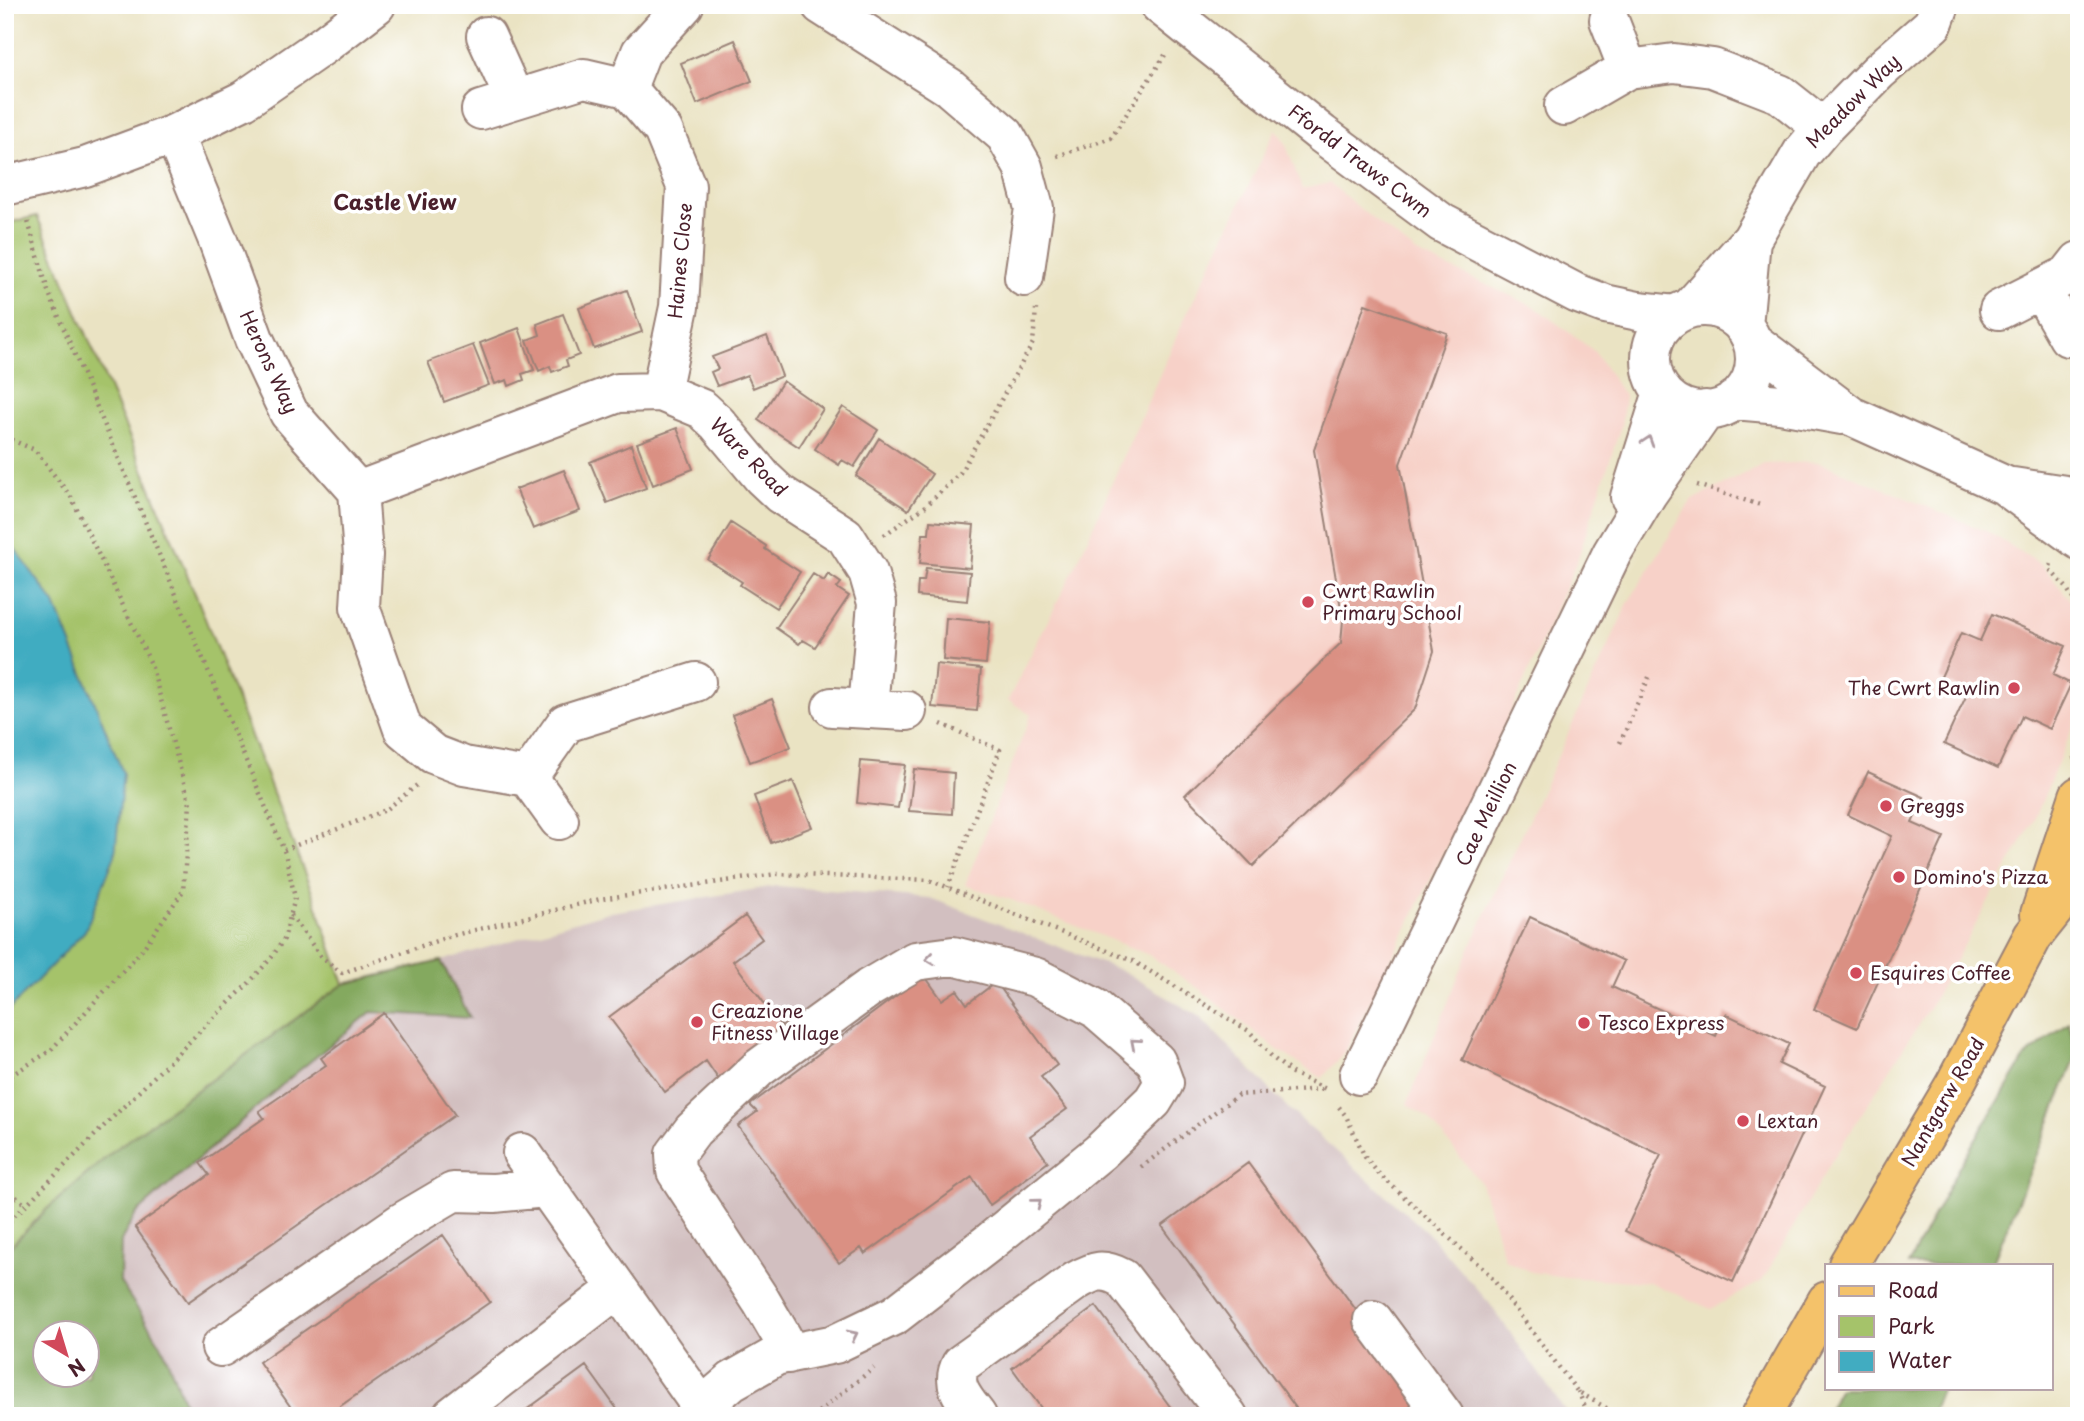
<svg xmlns="http://www.w3.org/2000/svg" width="2084" height="1421" font-family="'Playpen Sans',sans-serif">
<style>
.built{fill:#f7d1c8}
.industrial{fill:#d2bfc0}
.green{fill:#a5c36a;stroke:#78714a;stroke-width:2}
.forest{fill:#84a95e;stroke:#676444;stroke-width:2;fill-rule:evenodd}
.water{fill:#41acc1;stroke:#466676;stroke-width:2}
.building{fill:#da9083}
.lines{fill:none;stroke-linecap:round;stroke-linejoin:round}
.minor-casing{stroke:#9a8177;stroke-width:42}
.major-casing{stroke:#9a8177;stroke-width:42}
.path{stroke:#9a8177;stroke-width:4.5;stroke-dasharray:2 5;stroke-linecap:butt}
.minor{stroke:#fff;stroke-width:38}
.major{stroke:#f4c26a;stroke-width:38}
.oneway{stroke:#ae9aa0}
.poi-dot{fill:#d1495b;stroke:#fff;stroke-width:2.5}
.labels{text-anchor:middle;stroke-width:7;stroke-linejoin:round;paint-order:stroke}
.street-label{font-size:19px;fill:#4a1f2b;stroke:#fff}
.poi-label{font-size:19px;fill:#4a1f2b;stroke:#fff;text-anchor:start}
.neighbourhood-label{font-size:21px;font-weight:bold;fill:#4a1f2b;stroke:#fff}
</style>
<rect width="100%" height="100%" fill="#fff"/>
<filter id="ink" filterUnits="userSpaceOnUse"><feTurbulence type="fractalNoise" baseFrequency=".0143" numOctaves="2"/><feDisplacementMap in="SourceGraphic" scale="14" xChannelSelector="R" yChannelSelector="G"/><feConvolveMatrix kernelMatrix="1 2 1 2 8 2 1 2 1" color-interpolation-filters="sRGB"/></filter>
<filter id="wash" filterUnits="userSpaceOnUse"><feTurbulence type="fractalNoise" baseFrequency=".00686" numOctaves="4" result="noise"/><feDisplacementMap in="SourceGraphic" scale="28" xChannelSelector="R" yChannelSelector="G"/><feGaussianBlur stdDeviation="1.57" result="paint"/><feColorMatrix in="noise" values="0 0 0 0 0 0 0 0 0 0 0 0 0 0 0 0 0 1.4 0 .05"/><feComposite in="paint" operator="in"/></filter>
<g filter="url(#wash)">
<rect width="100%" height="100%" fill="#eae3c3"/>
<path class="built" d="M1276 129 1285 142 1302 189 1330 183 1365 213 1417 253 1535 307 1594 351 1625 397 1621 426 1578 558 1543 639 1480 780 1345 1052 1322 1078 1278 1050 1198 988 1149 955 1009 899 965 885 1031 715 1008 700 1076 565 1182 324Z
M1819 462 1988 532 2042 565 2079 611V712L2035 818 1932 1003 1831 1162 1762 1281 1711 1309 1649 1282 1565 1277 1531 1272 1505 1260 1481 1183 1428 1118 1407 1104 1469 950 1628 603 1691 501 1764 464Z"/>
<path class="industrial" d="M777 886 930 898 1125 972 1200 1017 1289 1109 1427 1232 1490 1304 1569 1416H189L163 1348 120 1282 121 1241 136 1214 291 1077 371 1012 469 1017 441 961 605 913Z"/>
<path class="green" d="M37 216 199 603 313 895 344 984 117 1148 47 1209 5 1252V224Z"/>
<path class="forest" d="M441 961 470 1018 371 1012 291 1077 136 1214 121 1241 120 1282 163 1348 189 1416H5V1252L47 1209 117 1148 344 984ZM46 1334H88V1376H46Z
M2069 1023 2077 1055 1992 1265H1908L1960 1165 2026 1056Z
M1840 1388H1942L1931 1416H1824Z"/>
<path class="water" d="M5 535 55 604 123 773 115 855 85 931 5 1014Z"/>
<g id="blocks">
<path class="building" d="M735 40 752 81 697 104 681 63Z
M627 290 642 332 594 349 579 308Z
M1365 304 1447 333 1400 464 1434 651 1415 709 1253 866 1185 795 1341 643 1343 620 1314 450Z
M563 314 579 355 566 360 568 366 552 372 550 366 539 371 527 340 540 335 537 324Z
M519 328 534 370 522 374 524 380 509 386 507 380 495 384 480 343Z
M767 336 782 376 753 388 747 375 717 386 711 372 718 369 712 357Z
M473 345 489 385 444 402 428 362Z
M783 381 823 409 799 447 758 420Z
M843 407 878 430 854 467 842 460 839 465 815 449Z
M677 428 693 469 653 485 637 443Z
M879 438 932 474 908 510 856 476Z
M631 445 646 488 607 503 590 462Z
M564 470 580 511 533 529 516 489Z
M930 521 974 525 970 568 920 563 923 534H929Z
M731 523 766 546 765 549 800 572 776 608 740 585 742 582 708 560Z
M926 568 970 572 967 601 917 596 918 581H924Z
M813 574 824 581 828 574 841 583 837 588 849 596 815 647 803 640 799 644 776 628Z
M1992 614 2066 646 2053 675 2071 684 2050 729 2022 716 1998 768 1944 744 1968 692 1940 679 1961 633 1980 641Z
M946 618 990 622 986 664 943 660Z
M936 664 981 669 977 711 932 707Z
M772 699 791 747 750 762 732 715Z
M861 761 905 765 898 808 857 803Z
M914 769 954 773 952 814 909 811Z
M1868 772 1924 797 1912 823 1944 837 1857 1028 1814 1009 1892 836 1848 815Z
M793 781 812 827 771 843 754 796Z
M745 916 762 939 733 961 787 1034 721 1083 706 1061 665 1092 609 1017Z
M1530 917 1624 961 1612 987 1716 1036 1726 1014 1789 1044 1779 1064 1825 1086 1733 1282 1625 1231 1661 1155 1462 1060Z
M924 975 942 1000 957 990 967 1004 996 982 1057 1065 1041 1077 1067 1109 1030 1136 1048 1162 990 1205 972 1177 865 1254 861 1248 839 1263 738 1126 757 1112 750 1105Z
M384 1013 455 1115 188 1302 135 1227 209 1175 200 1163 264 1118 259 1111 326 1065 321 1058Z
M1248 1163 1434 1416H1302L1162 1226Z
M443 1235 490 1302 326 1416H297L259 1362Z
M1096 1306 1177 1416H1047L1012 1368Z
M586 1366 622 1416H518Z"/>
</g>
</g>
<g filter="url(#ink)">
<use href="#blocks" fill-opacity="0" stroke="#9a8177" stroke-width="2"/>
<g class="lines">
<defs>
<path id="minor" d="M821 5 949 87 1005 135 1023 167 1034 208 1024 277
M1160 5 1322 134 1442 223 1576 293 1605 304 1638 311 1675 315
M1609 20 1628 69
M486 36 514 98
M627 88 641 52 684 5
M1564 106 1628 69 1674 63 1713 68 1780 94 1823 128
M481 110 584 78 627 88 663 130 686 186 679 307 661 392
M174 134 217 238 254 339 289 413 358 491 363 555 360 607 403 729 433 754 464 766 528 777 566 723 696 682
M5 186 85 167 174 134 244 100 325 44 376 5
M1751 240 1802 153 1823 128 1878 72 1933 24 1940 5
M2041 290 2068 337
M1651 359a52 52 0 1 1 104 0a52 52 0 1 1-104 0Z
M1690 308 1751 240 1743 326
M1999 310 2068 275 2079 261
M1752 341 1851 416 2004 485 2079 540
M1734 400 1780 404 1842 415
M2013 487 2079 497
M358 491 618 393 661 392 702 409 717 423 763 478 780 494 845 536 868 572 877 603 868 709
M1630 497 1663 392
M832 707 907 711
M528 777 559 820
M1359 1075 1612 553 1648 493 1706 410
M522 1153 708 1416
M1373 1320 1444 1416
M221 1347 402 1222 453 1192 494 1193 546 1188
M702 1407 732 1381 776 1356 835 1344 895 1315 991 1241 1100 1152 1153 1101 1164 1083 1156 1061 1095 1008 1035 977 953 956 915 961 869 988 759 1068 693 1130 675 1154 676 1171 761 1301 782 1337 788 1354
M452 1416 617 1289
M977 1416C964 1399 950 1385 961 1364L1076 1281C1095 1270 1103 1268 1122 1278L1228 1416"/>
<path id="major" d="M2040 914 2079 796
M1848 1265 1954 1086 2033 936 2079 878
M1761 1416 1827 1301"/>
</defs>
<use href="#minor" class="minor-casing"/>
<use href="#major" class="major-casing"/>
<path class="path" d="M1057 156 1111 138 1165 55
M5 437 35 450 71 497 151 664 190 804 183 891 142 950 50 1051 5 1079
M1697 485 1763 506
M884 535 926 506 960 473 1033 343 1036 309
M2051 564 2049 569 2066 587 2079 609
M941 724 1000 750 948 887
M1620 743 1650 675
M2074 760 2079 748
M284 850 386 810 417 785
M291 915 321 957 342 973 451 936 600 899 776 874 929 880 1133 961 1249 1031 1273 1058 1292 1073 1326 1089
M1339 1107 1346 1116 1365 1157 1379 1174 1489 1274 1577 1391 1620 1416
M1141 1167 1238 1095 1322 1089
M5 1188 26 1205
M5 1226 105 1125 249 983 272 957 284 939 295 898 285 853 48 291 27 218
M1578 1391 1589 1416
M813 1416 874 1368"/>
<use href="#minor" class="minor"/>
<use href="#major" class="major"/>
</g>
<defs><path id="oneway-chevron" d="M-2-3.5L2.5 0L-2 3.5" fill="none" stroke-width="1.6" stroke-linecap="round" stroke-linejoin="round" transform="scale(1.75)"/></defs>
<g class="oneway">
<use href="#oneway-chevron" transform="translate(1648 441) rotate(-72)"/>
<use href="#oneway-chevron" transform="translate(930 959) rotate(172)"/>
<use href="#oneway-chevron" transform="translate(1135 1043) rotate(-139)"/>
<use href="#oneway-chevron" transform="translate(1037 1203) rotate(-39)"/>
<use href="#oneway-chevron" transform="translate(853 1335) rotate(-26)"/>
</g>
</g>
<g class="poi-dot">
<circle cx="1308" cy="602" r="7"/>
<circle cx="2014" cy="688" r="7"/>
<circle cx="1886" cy="806" r="7"/>
<circle cx="1899" cy="877" r="7"/>
<circle cx="1856" cy="973" r="7"/>
<circle cx="697" cy="1022" r="7"/>
<circle cx="1584" cy="1023" r="7"/>
<circle cx="1743" cy="1121" r="7"/>
</g>
<g class="labels">
<g class="street-label">
<text transform="translate(1853 101) rotate(-45)" y="7">Meadow Way</text>
<text transform="translate(1360 161) rotate(37)" y="7">Ffordd Traws Cwm</text>
<text transform="translate(680 261) rotate(-85)" y="7">Haines Close</text>
<text transform="translate(269 362) rotate(65)" y="7">Herons Way</text>
<text transform="translate(749 457) rotate(46)" y="7">Ware Road</text>
<text transform="translate(1486 814) rotate(-64)" y="7">Cae Meillion</text>
<text transform="translate(1943 1102) rotate(-60)" y="7">Nantgarw Road</text>
</g>
<g class="poi-label">
<text x="1322" y="598">Cwrt Rawlin<tspan x="1322" dy="22">Primary School</tspan></text>
<text x="2000" y="695" text-anchor="end">The Cwrt Rawlin</text>
<text x="1900" y="813">Greggs</text>
<text x="1913" y="884">Domino's Pizza</text>
<text x="1870" y="980">Esquires Coffee</text>
<text x="711" y="1018">Creazione<tspan x="711" dy="22">Fitness Village</tspan></text>
<text x="1598" y="1030">Tesco Express</text>
<text x="1757" y="1128">Lextan</text>
</g>
<g class="neighbourhood-label">
<text x="395" y="210">Castle View</text>
</g>
</g>
<rect width="2084" height="1421" fill="none" stroke="#fff" stroke-width="28"/>
<rect x="1825" y="1264" width="228" height="126" fill="#ffffff" stroke="#b7a5aa" stroke-width="2"/>
<rect x="1839" y="1286" width="35" height="10" fill="#f4c26a" stroke="#b7a5aa" stroke-width="2"/>
<text x="1888" y="1298" font-size="21" fill="#4a1f2b">Road</text>
<rect x="1839" y="1316" width="35" height="21" fill="#a5c36a" stroke="#b7a5aa" stroke-width="2"/>
<text x="1888" y="1334" font-size="21" fill="#4a1f2b">Park</text>
<rect x="1839" y="1351" width="35" height="21" fill="#41acc1" stroke="#b7a5aa" stroke-width="2"/>
<text x="1888" y="1368" font-size="21" fill="#4a1f2b">Water</text>
<g transform="translate(66 1354) rotate(142)"><circle r="33" fill="#ffffff" stroke="#b7a5aa" stroke-width="2"/>
<path d="M0-5L12 26L0 18L-12 26Z" fill="#d1495b"/>
<text y="-10" font-size="19" font-weight="bold" text-anchor="middle" fill="#4a1f2b">N</text>
</g>
</svg>
